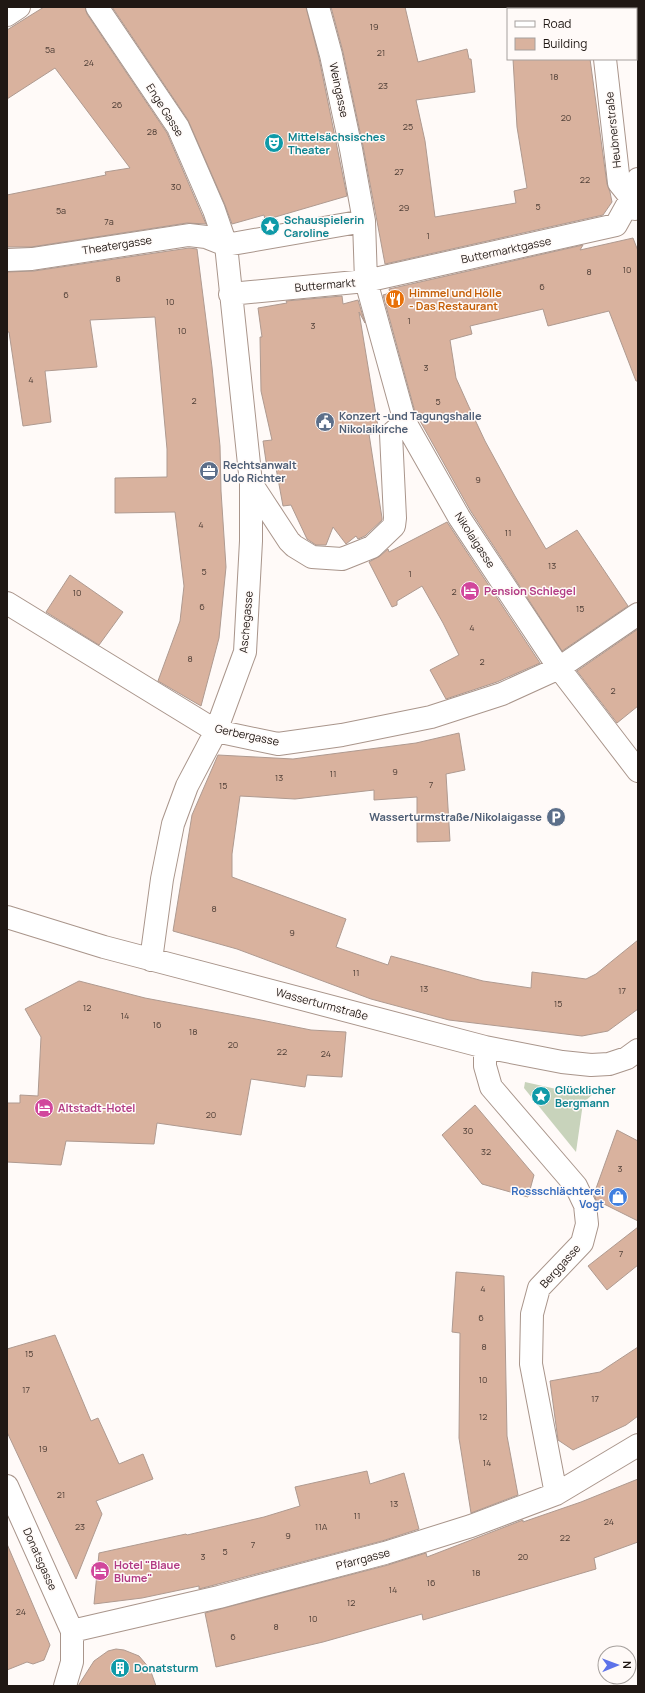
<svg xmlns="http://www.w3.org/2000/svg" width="645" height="1693" font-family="Manrope,sans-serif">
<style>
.green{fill:#c8d3bb}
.building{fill:#d9b29e;stroke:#af9a90}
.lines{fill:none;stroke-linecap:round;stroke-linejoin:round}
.minor-casing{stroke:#a9958b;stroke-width:24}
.minor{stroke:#fff;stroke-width:22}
.labels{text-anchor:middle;stroke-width:3;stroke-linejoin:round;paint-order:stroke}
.number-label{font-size:9px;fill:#4e3e36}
.street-label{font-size:11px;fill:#201814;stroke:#fffaf8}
.culture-label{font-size:11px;font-weight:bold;fill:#0d838f;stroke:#fffaf8;text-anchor:start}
.food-label{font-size:11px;font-weight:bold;fill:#c56008;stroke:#fffaf8;text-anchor:start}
.service-label{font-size:11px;font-weight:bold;fill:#4e5e75;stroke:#fffaf8;text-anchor:start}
.hotel-label{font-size:11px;font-weight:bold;fill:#b23c85;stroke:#fffaf8;text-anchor:start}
.shop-label{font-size:11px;font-weight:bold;fill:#366cbe;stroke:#fffaf8;text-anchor:end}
</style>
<rect width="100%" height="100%" fill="#fffaf8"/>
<path class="green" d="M525 1082 574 1093H594L583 1103 576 1152 524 1088Z"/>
<path class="building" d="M44 7H85L87 14 167 133 206 224 187 223 31 247H7V195L106 175 105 172 130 168 55 68 7 99V30Z
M112 7H306L319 58 347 196 265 220 264 215 232 224 225 205 188 120Z
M331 7H405L418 62 467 49 469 59H471L475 92 416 100 425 141 435 217 516 203 514 191 527 188 517 127 513 59H590L607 184 610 192 612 202 603 215 385 264 363 146 343 52Z
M633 238 638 251V381H636L609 311 548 326 543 309 470 326 472 334 450 340 456 378 469 407 485 441 515 496 546 549 577 530 628 606 562 651 470 510 415 412 383 295 390 293 389 289 583 245 580 250Z
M189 248 197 249 212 367 220 446 221 491 226 567 219 638 201 706 158 681 180 621 184 586 175 512 115 513V478L167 477V449L155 317 90 320 97 367 45 371 51 422 23 426 9 332H7V272L34 271Z
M342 296 343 304 358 300 365 323 359 312 379 433 369 434 382 518V520L365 536 358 539 356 536 346 544 333 527 326 545H316L307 539 291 505 283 506 276 468H267L263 441 272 440 261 391 260 337H262L258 308 287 303 286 301Z
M447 522 540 663 497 682 446 699 430 670 459 655 443 623 422 586 397 601V605L392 607 369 562 380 556 388 549 389 552Z
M70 575 123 612 99 645 46 612Z
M638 629V706L617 723 577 671Z
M459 733 465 770 446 774 450 841 417 842V797L374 800V790L295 799 240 796 232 854V877L346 919 336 947 388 965 391 956 483 981 531 988 532 972 586 979 596 974 638 940V1009L608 1031 582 1036 449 1020 371 999 237 949 173 931 192 815 218 755 293 759 416 743Z
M79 981 145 998 261 1020 311 1030 346 1032 342 1077 307 1075 305 1087 251 1079 241 1135 157 1123 154 1144 66 1141 61 1165 7 1162V1103H20V1095L38 1096 41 1037 25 1009Z
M475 1105 534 1175 528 1197 482 1184 442 1135Z
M617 1130 638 1141V1221L596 1200 594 1194Z
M638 1227V1265L607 1290 588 1266Z
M456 1272 504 1276 507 1436 518 1495 471 1513 459 1438 460 1333 452 1332Z
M55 1335 91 1421 98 1418 119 1464 143 1454 153 1479 96 1501 102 1514 76 1579 7 1432V1349Z
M638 1347V1416L626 1425 573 1450 558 1440 550 1381 600 1372Z
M367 1471 370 1484 404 1473 419 1529 382 1541 199 1589V1586L142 1598 94 1604 99 1553 186 1534 187 1535 264 1517 300 1506 295 1487Z
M638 1479V1542L594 1558 596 1569 423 1620 422 1614 323 1642 216 1667 205 1613 388 1565 426 1553 427 1557 523 1520V1522L581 1502Z
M7 1544 50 1645 44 1660 33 1664 27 1662 7 1670Z
M116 1649 124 1650 139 1656 150 1669 156 1686H78L94 1661 108 1651Z"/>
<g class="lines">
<defs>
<path id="minor" d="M97 7 178 127 214 210 226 245 251 483V541L245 652 216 731 187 786 173 824 162 879 151 960
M318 7 331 55 351 149 364 221 366 281 405 422 459 517 559 668 638 771
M600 7V9
M7 15 19 7
M605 59 619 183 631 198 635 209
M226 245 364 221
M7 260 32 259 189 235 206 237 226 245
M230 294 366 281 616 225 631 198 638 179
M251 483 289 541 294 546 312 557 342 559 372 547 394 526 395 518 391 434 405 422
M7 603 216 731 278 744 342 735 431 717 502 694 559 668 638 614
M7 917 104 947 485 1047 562 1062 591 1065 609 1064 627 1058 638 1050
M485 1047V1066L491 1087 576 1186 585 1205 587 1224 582 1243 539 1288 532 1314 531 1364 556 1494
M7 1486 72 1631V1662L65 1686
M72 1631 219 1597 385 1553 471 1526 556 1494 638 1445"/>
</defs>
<use href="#minor" class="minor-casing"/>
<use href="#minor" class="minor"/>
</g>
<defs>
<symbol id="theatre-disc" viewBox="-11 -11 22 22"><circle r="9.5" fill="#0f9aa8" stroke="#fffaf8"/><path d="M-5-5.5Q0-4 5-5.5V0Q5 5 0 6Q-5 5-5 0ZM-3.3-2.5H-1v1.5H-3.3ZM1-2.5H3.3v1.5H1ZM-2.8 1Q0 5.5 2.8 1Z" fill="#fff"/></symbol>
<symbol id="sight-disc" viewBox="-11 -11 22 22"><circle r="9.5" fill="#0f9aa8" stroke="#fffaf8"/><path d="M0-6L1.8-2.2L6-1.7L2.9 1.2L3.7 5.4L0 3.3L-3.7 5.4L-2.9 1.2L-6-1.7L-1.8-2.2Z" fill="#fff"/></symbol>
<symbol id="restaurant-disc" viewBox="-11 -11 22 22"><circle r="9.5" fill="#e8710a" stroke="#fffaf8"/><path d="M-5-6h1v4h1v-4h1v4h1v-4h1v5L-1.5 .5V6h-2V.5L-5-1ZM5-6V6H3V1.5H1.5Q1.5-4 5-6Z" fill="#fff"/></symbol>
<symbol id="civic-disc" viewBox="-11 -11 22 22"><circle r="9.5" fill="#5c6f8a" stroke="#fffaf8"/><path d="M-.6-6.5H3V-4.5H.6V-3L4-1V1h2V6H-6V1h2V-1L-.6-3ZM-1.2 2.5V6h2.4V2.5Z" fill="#fff"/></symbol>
<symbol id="office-disc" viewBox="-11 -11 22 22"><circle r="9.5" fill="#5c6f8a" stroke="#fffaf8"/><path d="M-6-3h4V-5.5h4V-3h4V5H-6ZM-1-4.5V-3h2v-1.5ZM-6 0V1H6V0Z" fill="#fff"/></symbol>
<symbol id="hotel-disc" viewBox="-11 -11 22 22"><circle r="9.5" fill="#d1479c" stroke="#fffaf8"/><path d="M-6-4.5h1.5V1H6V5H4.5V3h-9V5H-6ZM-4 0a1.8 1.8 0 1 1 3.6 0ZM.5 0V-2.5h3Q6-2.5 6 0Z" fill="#fff"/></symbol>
<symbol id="parking-disc" viewBox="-11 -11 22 22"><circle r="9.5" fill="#5c6f8a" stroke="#fffaf8"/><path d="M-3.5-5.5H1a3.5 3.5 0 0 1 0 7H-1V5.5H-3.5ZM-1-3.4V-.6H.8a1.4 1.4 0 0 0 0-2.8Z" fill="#fff"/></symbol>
<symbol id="shop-disc" viewBox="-11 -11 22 22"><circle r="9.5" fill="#3f7fe0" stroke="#fffaf8"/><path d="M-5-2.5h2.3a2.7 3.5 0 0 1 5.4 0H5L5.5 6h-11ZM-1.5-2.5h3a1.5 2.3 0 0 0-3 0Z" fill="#fff"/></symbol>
<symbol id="building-disc" viewBox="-11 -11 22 22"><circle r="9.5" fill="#0f9aa8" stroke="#fffaf8"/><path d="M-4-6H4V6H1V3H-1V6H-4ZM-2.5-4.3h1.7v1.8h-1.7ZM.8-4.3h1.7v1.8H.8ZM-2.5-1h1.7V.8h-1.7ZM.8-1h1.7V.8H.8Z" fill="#fff"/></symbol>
</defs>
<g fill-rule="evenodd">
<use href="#theatre-disc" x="263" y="132" width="22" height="22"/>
<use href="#sight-disc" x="259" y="215" width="22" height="22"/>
<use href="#restaurant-disc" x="384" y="288" width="22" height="22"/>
<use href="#civic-disc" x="314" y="411" width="22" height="22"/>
<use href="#office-disc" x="198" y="460" width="22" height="22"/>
<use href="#hotel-disc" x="459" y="580" width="22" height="22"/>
<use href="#parking-disc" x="545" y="806" width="22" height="22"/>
<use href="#sight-disc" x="530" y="1085" width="22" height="22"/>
<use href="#hotel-disc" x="33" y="1097" width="22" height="22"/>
<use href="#shop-disc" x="607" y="1186" width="22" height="22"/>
<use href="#hotel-disc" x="89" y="1560" width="22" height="22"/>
<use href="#building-disc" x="109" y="1657" width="22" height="22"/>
</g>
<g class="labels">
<g class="number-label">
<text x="374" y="30">19</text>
<text x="50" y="53">5a</text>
<text x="381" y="56">21</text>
<text x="89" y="66">24</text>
<text x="554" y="80">18</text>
<text x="383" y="89">23</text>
<text x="117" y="108">26</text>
<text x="566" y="121">20</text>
<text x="408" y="130">25</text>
<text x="152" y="135">28</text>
<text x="399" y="175">27</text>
<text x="585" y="183">22</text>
<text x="176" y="190">30</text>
<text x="538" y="210">5</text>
<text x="404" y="211">29</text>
<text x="61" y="214">5a</text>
<text x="109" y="225">7a</text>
<text x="428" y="239">1</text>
<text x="627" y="273">10</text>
<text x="589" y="275">8</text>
<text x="118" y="282">8</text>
<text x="542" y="290">6</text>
<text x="66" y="298">6</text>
<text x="170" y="305">10</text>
<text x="409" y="324">1</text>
<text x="313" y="329">3</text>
<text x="182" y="334">10</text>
<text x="426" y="371">3</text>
<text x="31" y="383">4</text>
<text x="194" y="404">2</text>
<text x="438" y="405">5</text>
<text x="478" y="483">9</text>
<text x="201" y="528">4</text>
<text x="508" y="536">11</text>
<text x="552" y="569">13</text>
<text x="204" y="575">5</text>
<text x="410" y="577">1</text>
<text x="454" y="595">2</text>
<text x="77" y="596">10</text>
<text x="202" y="610">6</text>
<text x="580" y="612">15</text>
<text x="472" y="631">4</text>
<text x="190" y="662">8</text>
<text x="482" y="665">2</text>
<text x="613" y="694">2</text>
<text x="395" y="775">9</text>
<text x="333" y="777">11</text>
<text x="279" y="781">13</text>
<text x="431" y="788">7</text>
<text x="223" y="789">15</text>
<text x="214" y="912">8</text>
<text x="292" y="936">9</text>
<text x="356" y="976">11</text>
<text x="424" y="992">13</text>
<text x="622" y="994">17</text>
<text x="558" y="1007">15</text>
<text x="87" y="1011">12</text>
<text x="125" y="1019">14</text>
<text x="157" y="1028">16</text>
<text x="193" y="1035">18</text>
<text x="233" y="1048">20</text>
<text x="282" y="1055">22</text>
<text x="326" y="1057">24</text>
<text x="211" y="1118">20</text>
<text x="468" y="1134">30</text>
<text x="486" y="1155">32</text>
<text x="620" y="1172">3</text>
<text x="621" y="1257">7</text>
<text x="483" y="1292">4</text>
<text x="481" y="1321">6</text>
<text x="484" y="1350">8</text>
<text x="29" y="1357">15</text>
<text x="483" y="1383">10</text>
<text x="26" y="1393">17</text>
<text x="595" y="1402">17</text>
<text x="483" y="1420">12</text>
<text x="43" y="1452">19</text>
<text x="487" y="1466">14</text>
<text x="61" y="1498">21</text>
<text x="394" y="1507">13</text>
<text x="357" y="1519">11</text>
<text x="609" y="1525">24</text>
<text x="80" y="1530">23</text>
<text x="321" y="1530">11A</text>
<text x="288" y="1539">9</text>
<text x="565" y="1541">22</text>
<text x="253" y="1548">7</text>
<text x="225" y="1555">5</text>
<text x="203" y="1560">3</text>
<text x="523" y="1560">20</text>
<text x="476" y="1576">18</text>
<text x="431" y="1586">16</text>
<text x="393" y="1593">14</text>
<text x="351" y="1606">12</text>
<text x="21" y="1615">24</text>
<text x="313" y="1622">10</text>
<text x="276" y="1630">8</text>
<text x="233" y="1640">6</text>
</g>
<g class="street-label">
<text transform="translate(339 90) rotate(78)" y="4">Weingasse</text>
<text transform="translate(165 110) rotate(58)" y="4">Enge Gasse</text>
<text transform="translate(613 130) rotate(-96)" y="4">Heubnerstraße</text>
<text transform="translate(117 245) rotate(-9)" y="4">Theatergasse</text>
<text transform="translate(506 250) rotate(-12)" y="4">Buttermarktgasse</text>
<text transform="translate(325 285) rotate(-5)" y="4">Buttermarkt</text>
<text transform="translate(475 540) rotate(57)" y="4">Nikolaigasse</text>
<text transform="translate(246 622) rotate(-85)" y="4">Aschegasse</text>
<text transform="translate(247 735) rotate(12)" y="4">Gerbergasse</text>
<text transform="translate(322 1004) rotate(15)" y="4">Wasserturmstraße</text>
<text transform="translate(560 1266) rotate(-48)" y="4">Berggasse</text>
<text transform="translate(40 1559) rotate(66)" y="4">Donatsgasse</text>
<text transform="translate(363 1559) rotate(-15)" y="4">Pfarrgasse</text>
</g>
<g class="culture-label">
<text x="288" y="141">Mittelsächsisches<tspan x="288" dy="13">Theater</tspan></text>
<text x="284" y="224">Schauspielerin<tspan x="284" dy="13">Caroline</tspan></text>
<text x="555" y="1094">Glücklicher<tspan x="555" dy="13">Bergmann</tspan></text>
<text x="134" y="1672">Donatsturm</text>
</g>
<g class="food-label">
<text x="409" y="297">Himmel und Hölle<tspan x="409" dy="13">- Das Restaurant</tspan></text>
</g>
<g class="service-label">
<text x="339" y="420">Konzert -und Tagungshalle<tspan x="339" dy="13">Nikolaikirche</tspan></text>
<text x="223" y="469">Rechtsanwalt<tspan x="223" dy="13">Udo Richter</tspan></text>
<text x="542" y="821" text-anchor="end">Wasserturmstraße/Nikolaigasse</text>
</g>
<g class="hotel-label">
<text x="484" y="595">Pension Schlegel</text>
<text x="58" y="1112">Altstadt-Hotel</text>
<text x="114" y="1569">Hotel "Blaue<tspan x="114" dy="13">Blume"</tspan></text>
</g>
<g class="shop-label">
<text x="604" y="1195">Rossschlächterei<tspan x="604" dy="13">Vogt</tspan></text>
</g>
</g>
<rect width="645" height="1693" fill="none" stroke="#201814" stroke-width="16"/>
<rect x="507" y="8" width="130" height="52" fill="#fffaf8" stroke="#a6a09d"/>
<rect x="515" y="21" width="20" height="6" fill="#ffffff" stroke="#a6a09d"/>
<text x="543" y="28" font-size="12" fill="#201814">Road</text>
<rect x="515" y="38" width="20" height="12" fill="#d9b29e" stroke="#a6a09d"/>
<text x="543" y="48" font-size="12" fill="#201814">Building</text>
<g transform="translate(617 1665) rotate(89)"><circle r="19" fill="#fffaf8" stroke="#a6a09d"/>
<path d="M0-3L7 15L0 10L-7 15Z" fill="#5d72e9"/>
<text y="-6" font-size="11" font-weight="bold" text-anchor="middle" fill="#201814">N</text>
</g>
</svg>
